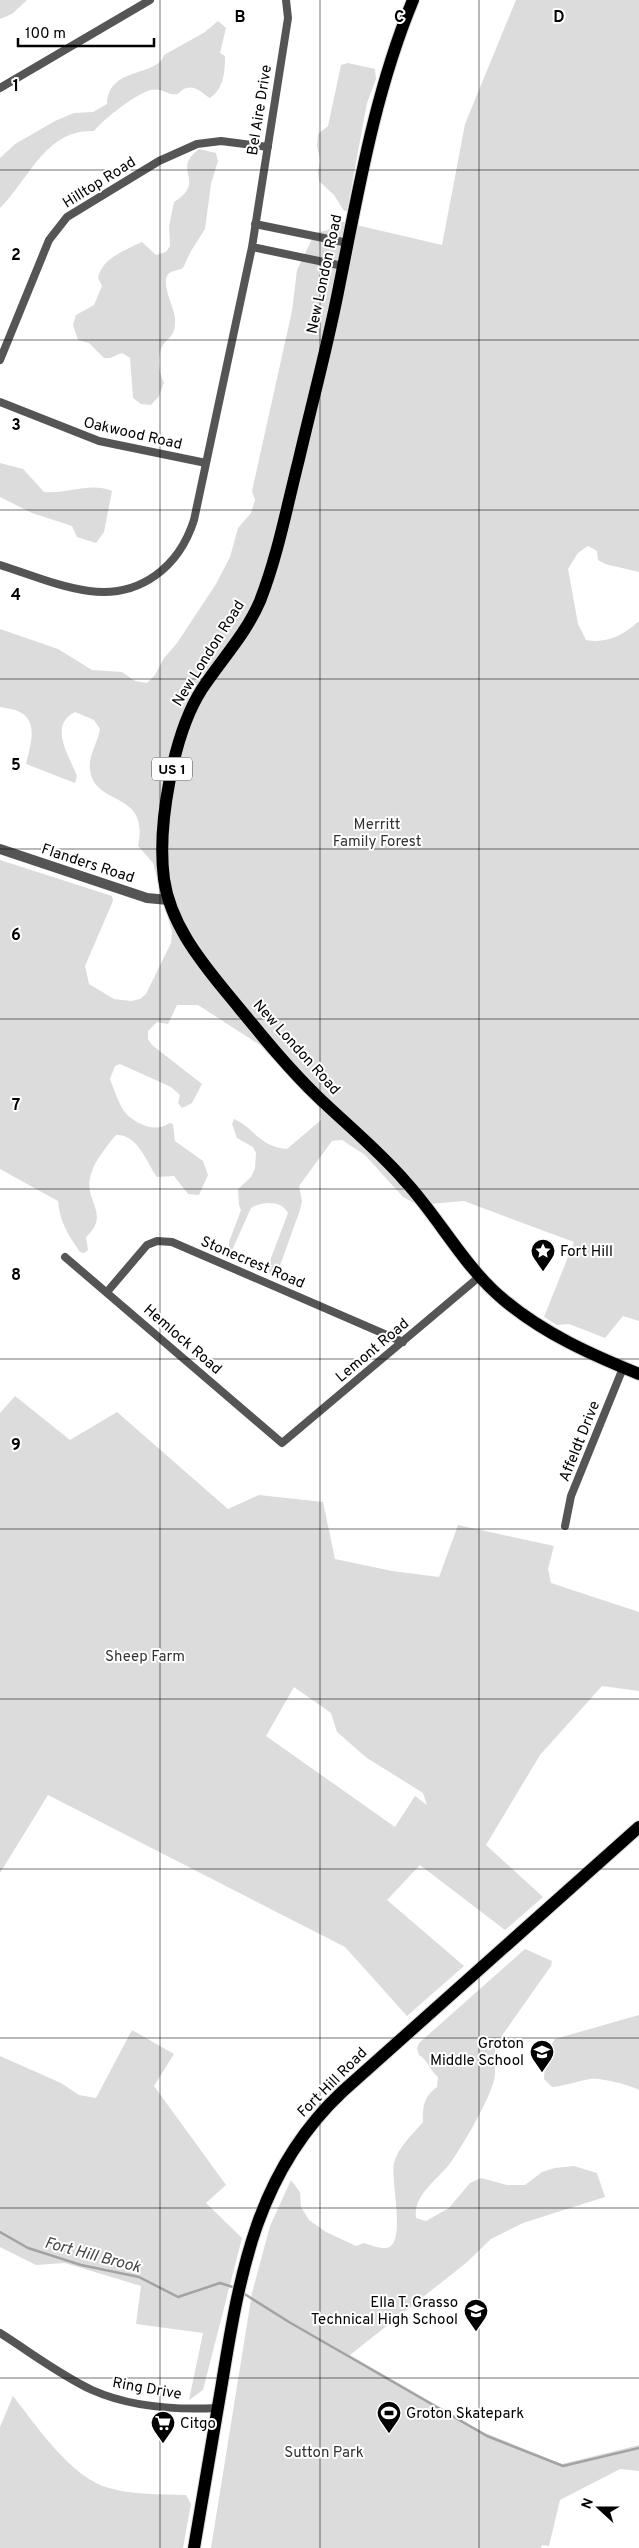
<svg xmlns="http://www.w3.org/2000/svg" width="639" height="2548" font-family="Overpass,sans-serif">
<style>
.green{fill:#dcdcdc;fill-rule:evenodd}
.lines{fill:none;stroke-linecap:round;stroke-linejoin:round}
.stream{stroke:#a3a3a3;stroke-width:2.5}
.primary-casing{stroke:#dbdbdb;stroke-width:14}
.minor{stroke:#555;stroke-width:8}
.tertiary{stroke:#555;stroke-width:10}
.primary{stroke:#000;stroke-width:12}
.grid{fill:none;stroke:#000;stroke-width:1;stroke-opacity:0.55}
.labels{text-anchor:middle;stroke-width:4;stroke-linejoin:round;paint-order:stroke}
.shield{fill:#fff;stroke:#4c4c4c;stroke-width:1}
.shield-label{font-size:14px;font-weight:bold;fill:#000}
.street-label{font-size:15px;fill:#000;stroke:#fff}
.park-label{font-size:15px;fill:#333;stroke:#fff}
.poi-label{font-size:15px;fill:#000;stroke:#fff;text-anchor:start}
.water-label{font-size:16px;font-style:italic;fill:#444;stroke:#fff}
.grid-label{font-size:16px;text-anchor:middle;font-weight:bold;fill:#000;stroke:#fff;stroke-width:4;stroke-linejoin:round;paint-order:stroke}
</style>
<rect width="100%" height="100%" fill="#fff"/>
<path class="green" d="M0 0H27L12 14 0 19Z
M516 0H639V572L605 564 598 560 597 551 588 546 578 553 568 569 578 624 586 640C606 644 624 635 639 621V1321L623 1316 605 1338 569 1324 557 1325 544 1317 574 1242 464 1201 418 1205 403 1197 365 1155 342 1140 332 1141 299 1186 302 1201 300 1210 277 1274 274 1276 270 1275 268 1266 288 1213C282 1200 262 1201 251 1208L229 1257V1242L241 1210 239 1205 238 1189 251 1177 255 1168 256 1153 253 1147 237 1138 232 1124 234 1119C255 1128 258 1146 287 1149L321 1120 320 1108 260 1045 198 1005H177L168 1024 157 1022 148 1031V1039L152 1045 202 1084 192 1103 182 1108 178 1103 180 1095 171 1087 120 1064 115 1066 110 1079C114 1089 118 1102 124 1111 133 1123 156 1134 169 1123L173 1124 175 1141 203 1161 208 1175 199 1195 188 1194 174 1176 157 1177C147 1163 137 1133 116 1135 107 1146 95 1160 91 1174 82 1201 112 1213 86 1237L88 1250 84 1253 80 1252C68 1235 60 1222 58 1201L0 1169V860L112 896 113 901 85 966 89 984 114 999 131 1001 140 999 146 994 171 943 172 932 153 863 138 846C150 789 95 808 90 770 88 756 98 742 100 729L94 720 75 712C48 726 69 755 77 776L75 783 26 764C30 747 39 722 20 712 14 709 6 708 0 707V629L58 649 92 670 122 672 135 681 147 683 155 675 164 658 177 643 216 584 230 557 238 528 251 513 255 500 252 491 292 311 297 270 315 233 328 230 335 220 442 245 465 124Z
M218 21 226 28 220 53 225 56C225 72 224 88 210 98 203 94 196 85 187 88 183 88 180 93 177 94 169 96 161 87 151 90 135 94 104 119 94 131 45 129 29 180 0 208V158L15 144 55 121 74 113 93 112 107 104C108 66 158 77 164 55L205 32Z
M348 63 375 69 376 79 367 103 347 211H344L334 195 319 181 318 172 320 161 317 146 318 134 328 126 341 65Z
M199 149 216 153 218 161 211 184 205 229 191 251 183 268C178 271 170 270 167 276 162 286 174 307 175 318 176 340 166 336 161 349 157 360 159 373 164 383L159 396 151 405 141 404 133 398 130 358 122 353 110 358H104L89 343 78 340 73 325 76 315 94 305 102 286 98 278C102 258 125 250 142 242L156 255 166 252 170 246 169 226 174 202C208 180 170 171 199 149Z
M0 463 23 469 44 492C69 494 90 482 112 491L104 532 96 543 77 537 72 526 32 513 0 497Z
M15 1396 70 1440 117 1412 228 1509 259 1495 323 1502 335 1559 392 1571 439 1577 458 1525 554 1546 548 1569 551 1583 639 1612V1691L602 1686 540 1755 486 1845 543 1897 505 1930 420 1865 387 1900 464 1966 407 2016 345 1947 48 1795 0 1873V1413ZM294 1687 331 1713 337 1732 367 1758 423 1793 427 1805 415 1796 395 1827 266 1736Z
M525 1949 552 1961 551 1966 496 2044C494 2055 495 2063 495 2074 495 2091 462 2147 451 2162 438 2180 413 2194 416 2218L426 2221 449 2208 470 2183 481 2178 507 2185H525L542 2172 555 2168 574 2166 597 2173 605 2197 523 2223 491 2239 466 2263 350 2355 485 2433 562 2464 639 2445V2471L620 2469 560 2500 549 2546 542 2545 541 2548H211L252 2293 270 2226 291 2180 300 2192 301 2207 309 2220 326 2232 356 2246 364 2243C371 2245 379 2249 387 2248 407 2243 390 2180 394 2163 398 2147 413 2134 423 2122 422 2108 424 2096 437 2087L438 2077C429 2070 428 2060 419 2055L417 2048 419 2043Z
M639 2015V2090C630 2085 600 2077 590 2079 576 2081 566 2086 552 2087L544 2079 546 2052 555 2039Z
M132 2030 174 2054 154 2086 226 2185 206 2203 242 2238 203 2390 189 2400 203 2333 136 2324 141 2286 65 2263 36 2265 0 2247V2056L61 2083 79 2095 96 2098Z
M13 2396C36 2425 71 2478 109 2488 133 2495 161 2494 186 2495L191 2504 183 2548H0V2427Z"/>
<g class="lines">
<path class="stream" d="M0 2232 28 2248 81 2265 139 2277 178 2297 220 2283 236 2288
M243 2293 289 2322 487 2436 563 2466 639 2448"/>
<defs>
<path id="primary" d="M413 0C374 94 358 193 338 292 327 348 312 403 299 459 287 506 278 555 260 601 246 634 221 660 202 689 173 734 157 826 164 879 170 922 198 958 226 992 255 1027 284 1064 317 1096 346 1124 378 1150 405 1181 440 1219 464 1267 504 1300 545 1334 590 1354 639 1374
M194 2548C203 2493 213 2438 222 2383 240 2272 257 2171 343 2091L639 1827"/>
</defs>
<use href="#primary" class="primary-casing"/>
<path class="minor" d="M0 88 150 0
M255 224 348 243
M252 247 343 266
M0 360 49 240 67 217 159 161 197 144 221 141 268 147
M0 402 99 441 206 463
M0 565C29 574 59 587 89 591 140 598 179 567 194 520L252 247 288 18 286 0
M65 1257 282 1443 479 1277
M107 1292 147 1245 157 1241 172 1242 403 1342
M565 1526 571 1496 623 1368
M0 2333C30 2352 60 2375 92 2390 130 2407 176 2410 217 2408"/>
<path class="tertiary" d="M0 849 147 898 168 900"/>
<use href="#primary" class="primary"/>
</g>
<path class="grid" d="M160 0V2548M320 0V2548M479 0V2548M0 170H639M0 340H639M0 510H639M0 679H639M0 849H639M0 1019H639M0 1189H639M0 1359H639M0 1529H639M0 1699H639M0 1869H639M0 2038H639M0 2208H639M0 2378H639"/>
<defs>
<symbol id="sight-pin" viewBox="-11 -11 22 30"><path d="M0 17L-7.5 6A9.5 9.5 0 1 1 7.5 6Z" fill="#000" stroke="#fff"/><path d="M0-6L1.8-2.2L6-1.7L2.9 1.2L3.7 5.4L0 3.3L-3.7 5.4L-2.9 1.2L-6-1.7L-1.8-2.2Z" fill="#fff"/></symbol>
<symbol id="school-pin" viewBox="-11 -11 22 30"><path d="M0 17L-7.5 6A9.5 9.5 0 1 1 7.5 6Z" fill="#000" stroke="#fff"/><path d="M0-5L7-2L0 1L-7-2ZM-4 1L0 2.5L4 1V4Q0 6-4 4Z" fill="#fff"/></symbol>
<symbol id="stadium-pin" viewBox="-11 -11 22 30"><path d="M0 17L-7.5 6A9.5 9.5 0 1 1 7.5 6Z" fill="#000" stroke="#fff"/><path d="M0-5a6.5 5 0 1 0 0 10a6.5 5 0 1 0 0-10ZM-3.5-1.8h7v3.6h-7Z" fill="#fff"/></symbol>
<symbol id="supermarket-pin" viewBox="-11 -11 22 30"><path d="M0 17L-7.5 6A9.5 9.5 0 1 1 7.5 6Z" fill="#000" stroke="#fff"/><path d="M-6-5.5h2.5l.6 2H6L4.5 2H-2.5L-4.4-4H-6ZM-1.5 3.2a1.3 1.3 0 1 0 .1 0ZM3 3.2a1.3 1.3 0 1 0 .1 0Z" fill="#fff"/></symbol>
</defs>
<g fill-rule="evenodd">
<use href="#sight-pin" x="529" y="1237" width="28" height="38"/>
<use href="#school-pin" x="528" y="2038" width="28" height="38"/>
<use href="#school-pin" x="462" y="2297" width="28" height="38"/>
<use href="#stadium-pin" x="375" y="2399" width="28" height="38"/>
<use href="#supermarket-pin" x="149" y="2409" width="28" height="38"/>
</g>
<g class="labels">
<rect class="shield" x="152" y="757.5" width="40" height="23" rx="4"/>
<g class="shield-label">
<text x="172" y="774">US 1</text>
</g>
<g class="street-label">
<text transform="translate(259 110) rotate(-81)" y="5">Bel Aire Drive</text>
<text transform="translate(99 182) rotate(-32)" y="5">Hilltop Road</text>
<text transform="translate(324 274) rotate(-78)" y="5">New London Road</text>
<text transform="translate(133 433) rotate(13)" y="5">Oakwood Road</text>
<text transform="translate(208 653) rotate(-58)" y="5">New London Road</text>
<text transform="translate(88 863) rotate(18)" y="5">Flanders Road</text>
<text transform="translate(297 1047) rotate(48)" y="5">New London Road</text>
<text transform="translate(253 1262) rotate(23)" y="5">Stonecrest Road</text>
<text transform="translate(183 1339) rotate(41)" y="5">Hemlock Road</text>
<text transform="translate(372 1350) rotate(-40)" y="5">Lemont Road</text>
<text transform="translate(579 1441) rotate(-68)" y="5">Affeldt Drive</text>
<text transform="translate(332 2082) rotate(-45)" y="5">Fort Hill Road</text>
<text transform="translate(147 2388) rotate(10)" y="5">Ring Drive</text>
</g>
<g class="park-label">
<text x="377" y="829">Merritt<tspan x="377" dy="17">Family Forest</tspan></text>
<text x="145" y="1661">Sheep Farm</text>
<text x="324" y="2457">Sutton Park</text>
</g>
<g class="poi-label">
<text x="560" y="1256">Fort Hill</text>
<text x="524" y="2048" text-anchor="end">Groton<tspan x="524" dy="17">Middle School</tspan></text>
<text x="458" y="2307" text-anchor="end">Ella T. Grasso<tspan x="458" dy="17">Technical High School</tspan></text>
<text x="406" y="2418">Groton Skatepark</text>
<text x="180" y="2428">Citgo</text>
</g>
<g class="water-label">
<text transform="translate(93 2254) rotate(15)" y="6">Fort Hill Brook</text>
</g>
</g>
<g class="grid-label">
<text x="240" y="22">B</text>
<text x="399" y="22">C</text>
<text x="559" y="22">D</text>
<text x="16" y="91">1</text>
<text x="16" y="260">2</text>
<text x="16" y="430">3</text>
<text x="16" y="600">4</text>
<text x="16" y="770">5</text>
<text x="16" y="940">6</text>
<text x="16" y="1110">7</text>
<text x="16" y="1280">8</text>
<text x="16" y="1450">9</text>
</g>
<g transform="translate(599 2508) rotate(291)" stroke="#ffffff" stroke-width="4" paint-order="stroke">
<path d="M0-4L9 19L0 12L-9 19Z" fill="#000000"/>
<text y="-8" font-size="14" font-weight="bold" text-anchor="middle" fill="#000000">N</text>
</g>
<path d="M18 38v8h136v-8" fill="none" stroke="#000000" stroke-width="2.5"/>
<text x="25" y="38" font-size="15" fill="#000000" stroke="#ffffff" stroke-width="4" paint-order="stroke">100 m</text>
</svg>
